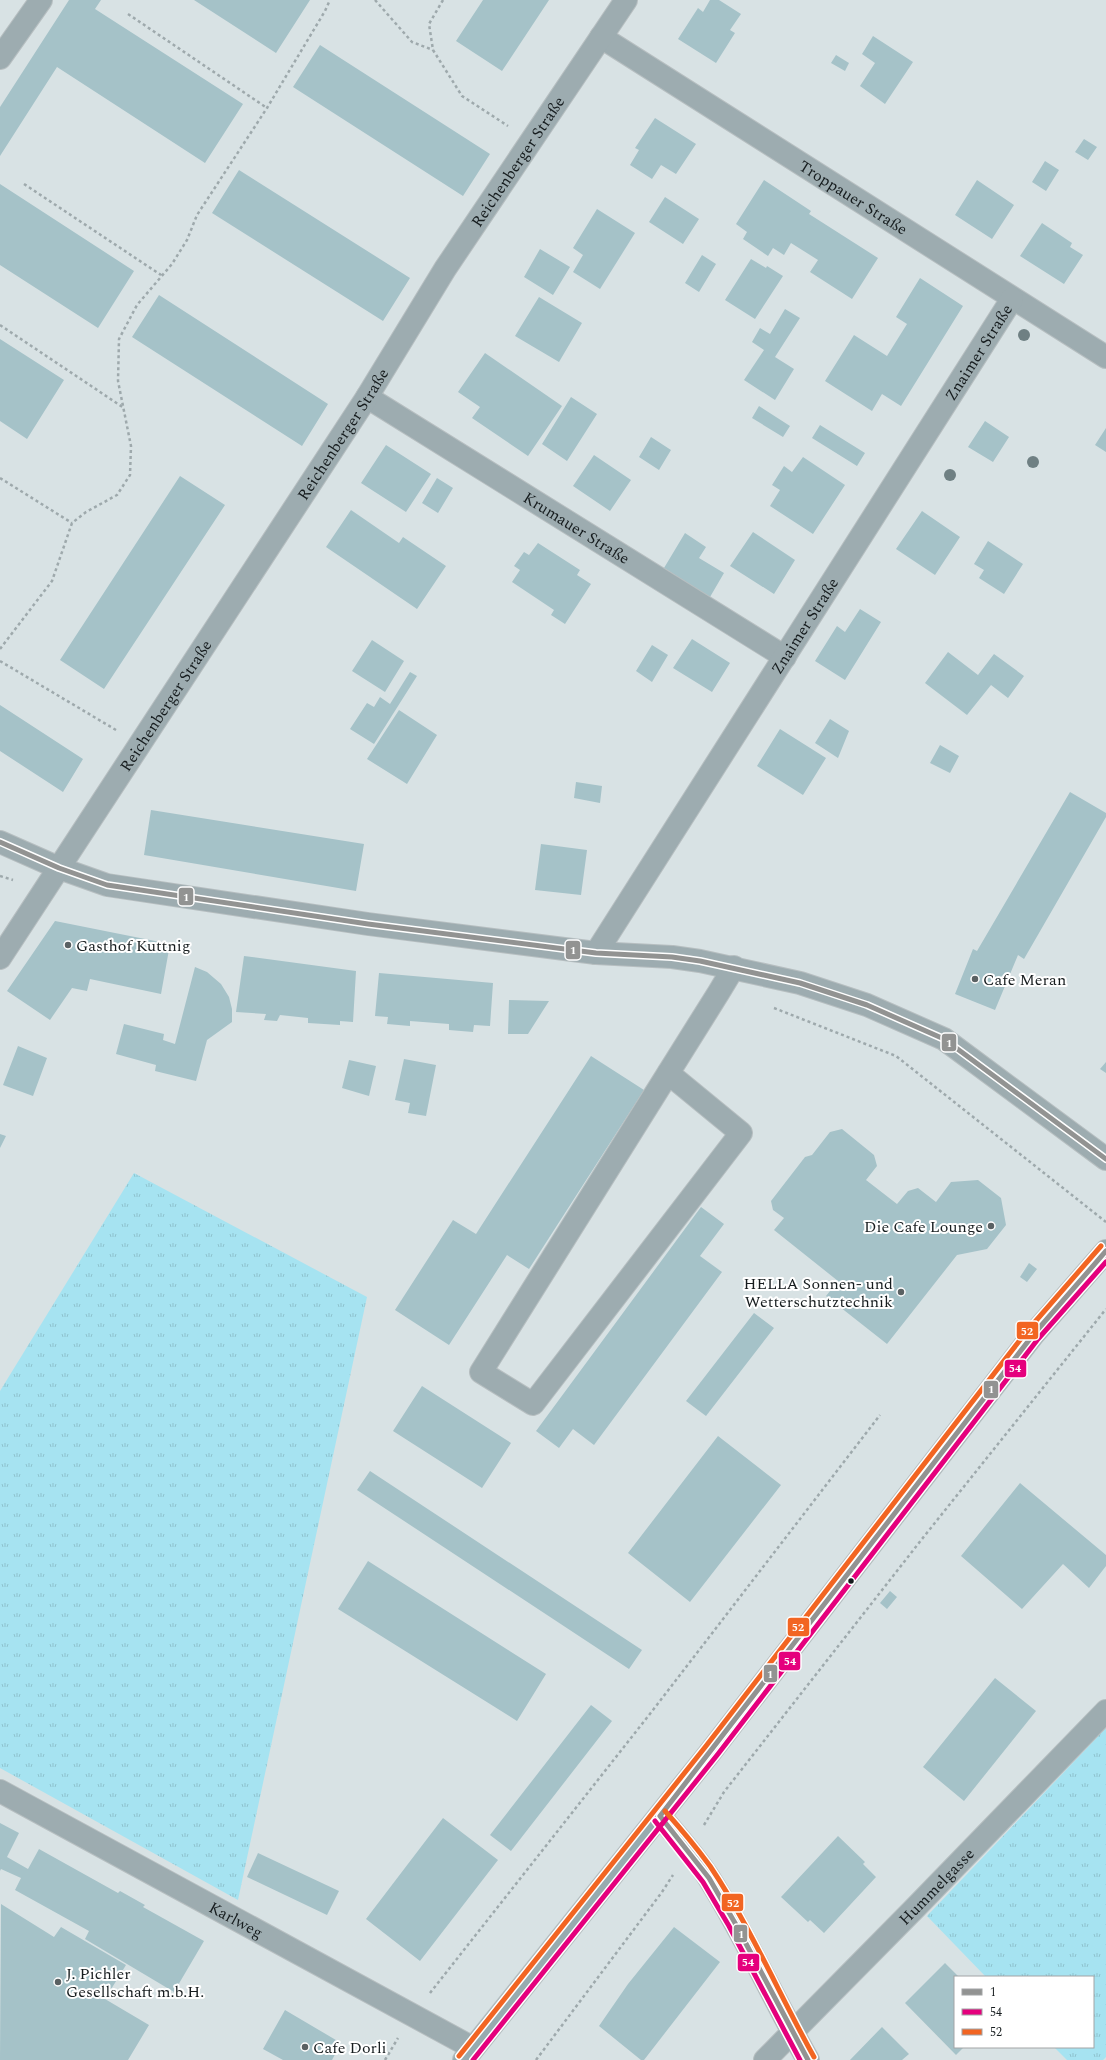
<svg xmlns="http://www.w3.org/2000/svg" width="1106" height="2060" font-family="Spectral,serif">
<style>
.grass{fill:url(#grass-tufts)}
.building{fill:#a5c2c8}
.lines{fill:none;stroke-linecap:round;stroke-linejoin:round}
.minor-casing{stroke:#b6bec0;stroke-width:24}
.major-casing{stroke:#b6bec0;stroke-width:24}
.path{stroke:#9ea9ac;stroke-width:2.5;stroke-dasharray:3 3;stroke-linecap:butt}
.minor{stroke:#9dacb0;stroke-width:22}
.major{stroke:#97abaf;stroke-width:22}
.bus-1-casing{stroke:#fff;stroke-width:8}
.bus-2-casing{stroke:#fff;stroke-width:8}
.bus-3-casing{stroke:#fff;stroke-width:8}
.bus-1{stroke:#929392;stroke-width:5}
.bus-2{stroke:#e5007d;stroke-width:5}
.bus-3{stroke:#f26522;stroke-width:5}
.tree{fill:#6f8083}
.poi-dot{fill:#5a6163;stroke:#fff;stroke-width:1.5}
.bus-dot{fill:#161c1e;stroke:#fff;stroke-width:1.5}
.labels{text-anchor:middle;stroke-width:4;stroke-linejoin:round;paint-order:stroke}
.street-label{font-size:16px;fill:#161c1e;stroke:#fff}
.poi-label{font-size:16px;fill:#161c1e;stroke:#fff;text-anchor:start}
.line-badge{stroke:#fff;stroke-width:1.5}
.badge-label{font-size:11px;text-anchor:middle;font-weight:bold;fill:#fff}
</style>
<defs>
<pattern id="grass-tufts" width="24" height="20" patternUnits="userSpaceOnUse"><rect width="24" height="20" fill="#a6e3f1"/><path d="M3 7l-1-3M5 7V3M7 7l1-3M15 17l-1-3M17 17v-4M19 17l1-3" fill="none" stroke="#8ec2ce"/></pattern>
</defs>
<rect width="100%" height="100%" fill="#d8e2e4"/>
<path class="grass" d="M134 1173 367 1297 238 1900 0 1768V1391Z
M1106 1728V2057L1103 2060H1067L1054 2047H1093V1977H986L927 1916Z"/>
<path class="building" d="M69 0H101L95 9 243 104 205 163 57 67 0 156V107Z
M194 0H310L276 53Z
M483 0H549L502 71 456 41Z
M710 0H719L741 14 730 30 735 33 716 63 678 39 698 8 703 12Z
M873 36 913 62 885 104 860 86 875 63 862 54Z
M320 45 490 154 463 196 293 87Z
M836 55 849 63 845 71 831 63Z
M655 118 696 144 676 174 661 165 652 179 630 165 639 150 635 148Z
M1084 139 1097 147 1088 160 1075 152Z
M1045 161 1059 170 1046 191 1032 182Z
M239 170 410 278 383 321 212 213Z
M764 180 811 211 809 214 878 258 852 299 810 272 818 260 791 243 784 255 773 248 768 256 743 239 747 232 736 224Z
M977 180 1014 205 992 239 955 215Z
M0 184 134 271 98 328 0 265Z
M665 197 699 219 683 244 649 222Z
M597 209 635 233 600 289 573 272 583 255 573 248Z
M1042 223 1072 243 1070 247 1083 255 1064 284 1020 256Z
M540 249 570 267 553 295 524 277Z
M702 255 716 264 699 292 685 283Z
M751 259 766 268 767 266 783 276 755 319 725 300Z
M920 278 963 306 901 406 882 394 872 411 825 381 854 335 887 356 907 324 896 317Z
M159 295 328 404 302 446 132 337Z
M539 297 582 323 559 362 515 336Z
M785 309 800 318 775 357 794 369 775 400 744 380 764 350 752 342 760 328 770 334Z
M0 339 64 380 27 439 0 421Z
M485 353 562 406 528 456 472 418 480 407 458 392Z
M571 397 597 414 567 461 542 444Z
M759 406 790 426 783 437 752 418Z
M985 421 1009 437 993 462 968 447Z
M820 425 865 453 857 466 812 438Z
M1106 428V452L1095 445Z
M651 437 671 450 659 470 639 457Z
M386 445 431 474 406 512 361 483Z
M594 455 631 480 610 511 573 486Z
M803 457 845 485 813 534 770 506 780 490 772 485 784 466 792 472Z
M180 476 225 505 104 689 60 660Z
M437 478 453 488 438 513 422 503Z
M351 510 399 543 403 537 446 566 417 609 326 547Z
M922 511 960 537 935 575 896 549Z
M753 532 795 560 774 594 730 566Z
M685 533 706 547 699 558 724 573 710 597 664 568Z
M988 541 1023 564 1004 594 979 578 984 570 974 564Z
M538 543 580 570 577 575 591 584 565 624 551 615 554 610 512 582 520 570 514 566 524 552 529 555Z
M860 609 881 622 845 680 815 661 837 626 845 632Z
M692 639 730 663 712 692 673 668Z
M372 640 404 661 385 692 352 671Z
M652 645 668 655 652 682 636 671Z
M948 652 978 675 994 654 1024 676 1008 698 991 685 967 715 925 683Z
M410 672 417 676 374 744 350 729 367 703 374 707 380 697 390 704Z
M0 705 83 759 63 792 0 751Z
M399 710 437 735 407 784 367 759Z
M830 719 849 731 838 758 815 743Z
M780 729 826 758 803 795 757 766Z
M940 745 959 756 950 773 930 763Z
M576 782 602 786 600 803 574 798Z
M1070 792 1106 813V817L1024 959 1018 955 995 1010 955 994 973 949 977 951Z
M151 810 364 844 356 891 144 855Z
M541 844 587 850 581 895 535 890Z
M55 921 170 944 161 994 90 979 87 991 72 988 50 1020 7 991Z
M244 956 356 971 353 1022 340 1021V1025L308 1023V1018L280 1015 277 1021 264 1020 266 1014 236 1012Z
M195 967 207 972 221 984 229 997 232 1009V1022L207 1040 196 1081 155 1071 156 1065 116 1054 124 1024 164 1034 163 1040 175 1044Z
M379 973 493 983 490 1026 474 1025 473 1032 449 1030V1024L410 1021V1026L387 1024 388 1017 375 1016Z
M509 1000 549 1001 528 1034H508Z
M18 1046 47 1058 33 1096 3 1085Z
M591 1056 644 1090 529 1269 507 1255 449 1345 395 1310 453 1220 476 1234Z
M404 1059 436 1065 426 1116 408 1113 410 1103 395 1100Z
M349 1060 376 1066 369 1096 342 1088Z
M1106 1062V1073L1100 1069Z
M842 1129 874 1155 877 1166 866 1180 897 1204 908 1191 918 1188 936 1202 951 1182 978 1180 1001 1198 1006 1225 987 1249 957 1255 887 1344 826 1296 838 1281 774 1230 784 1218 773 1210 771 1201 805 1157 812 1155 830 1132Z
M0 1134 6 1136 0 1148Z
M701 1207 724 1224 700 1256 722 1272 594 1445 573 1429 559 1448 536 1431Z
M1029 1263 1037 1269 1027 1282 1020 1277Z
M754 1313 774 1328 706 1416 686 1401Z
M422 1386 511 1443 482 1488 393 1431Z
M718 1436 781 1485 690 1602 628 1553Z
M370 1471 642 1650 629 1669 357 1490Z
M1020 1483 1106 1555V1566L1089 1588 1063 1564 1022 1609 961 1556Z
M368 1561 546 1674 517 1721 338 1609Z
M890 1591 897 1597 887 1609 880 1603Z
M995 1678 1036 1711 964 1801 923 1767Z
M591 1705 612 1721 511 1851 490 1835Z
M443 1818 498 1860 420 1961 366 1919Z
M0 1823 19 1833 7 1857 28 1869 39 1849 118 1893 120 1891 145 1905 143 1907 204 1941 174 1992 85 1939 89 1931 15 1890 21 1878 1 1869 0 1871Z
M838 1836 865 1862 863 1864 876 1877 824 1933 810 1920 808 1922 781 1897Z
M258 1853 339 1891 327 1915 247 1877Z
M1 1904 54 1937 61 1927 126 1965 105 1999 149 2025 128 2060H0Z
M674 1927 720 1962 644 2060H641L599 2026 628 1984Z
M945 1963 959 1977H955V2047H964L956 2055 905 2003Z
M285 2010 341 2043 332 2060H283L263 2049Z
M882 2027 909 2054 902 2060H850Z"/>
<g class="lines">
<defs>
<g id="minor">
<path id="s1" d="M601 37 1106 357"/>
<path d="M0 58 41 0"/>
<path id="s2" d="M367 397 785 657"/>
<path d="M0 842 59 868 107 885 368 924 596 953 672 957 700 961 800 983 867 1005 944 1039 1106 1159"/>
<path id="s3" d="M596 953 1012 299"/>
<path id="s4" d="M0 958 367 397 445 269 626 0"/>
<path d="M668 1073 741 1133 533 1404 481 1372 719 992 734 967"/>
<path id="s5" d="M0 1791 473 2048"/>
<path d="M660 1816C677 1836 695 1856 709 1878 746 1937 774 2000 808 2060"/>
<path id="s6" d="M765 2060 916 1907 1106 1711"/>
</g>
<path id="major" d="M464 2060 712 1750 988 1393 1033 1335 1106 1251"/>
</defs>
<use href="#minor" class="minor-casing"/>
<use href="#major" class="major-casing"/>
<path class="path" d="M375 0 412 42 433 50
M443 0 429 24 433 50 462 96 508 126
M128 14 267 108
M24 184 161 275
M0 325 124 408
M0 478 72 523
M0 649 52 581 72 523 86 512 117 495 130 475 131 446 118 381 119 339 137 305 172 264 187 240 197 215 267 108 325 11 330 0
M0 661 116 730
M0 876 13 880
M774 1008 896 1056 1106 1222
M704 1825 724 1792 922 1539 1106 1309
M430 1993 653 1710 880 1415
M385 2060 398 2038
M536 2060 662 1892 673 1875"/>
<use href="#minor" class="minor"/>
<use href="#major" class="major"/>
<defs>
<path id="bus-1" d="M0 842 59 868 107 885 368 924 596 953 672 957 700 961 800 983 867 1005 944 1039 1106 1159
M660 1816 1033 1335 1106 1251
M660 1816 709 1878 735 1923 808 2060"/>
<path id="bus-2" d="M655 1821 703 1882 729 1926 800 2060
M473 2060 718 1754 1038 1339 1106 1262"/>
<path id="bus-3" d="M665 1811C681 1829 696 1847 710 1866 750 1926 779 1994 814 2057
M459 2056 706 1746 1027 1331 1101 1246"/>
</defs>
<use href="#bus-1" class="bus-1-casing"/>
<use href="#bus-2" class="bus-2-casing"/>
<use href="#bus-3" class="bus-3-casing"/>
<use href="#bus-1" class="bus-1"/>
<use href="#bus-2" class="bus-2"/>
<use href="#bus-3" class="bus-3"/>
</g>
<g class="tree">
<circle cx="1024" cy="335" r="6"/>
<circle cx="1033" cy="462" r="6"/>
<circle cx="950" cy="475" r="6"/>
</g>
<g class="poi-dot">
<circle cx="68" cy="945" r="4"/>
<circle cx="975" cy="979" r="4"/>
<circle cx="991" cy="1226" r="4"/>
<circle cx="901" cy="1292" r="4"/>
<circle cx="58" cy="1982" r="4"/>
<circle cx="305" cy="2047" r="4"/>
</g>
<circle class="bus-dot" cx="851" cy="1581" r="3.5"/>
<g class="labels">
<g class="street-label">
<text dy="6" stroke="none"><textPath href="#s4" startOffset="950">Reichenberger Straße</textPath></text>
<text dy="6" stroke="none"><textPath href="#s1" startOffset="299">Troppauer Straße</textPath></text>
<text dy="6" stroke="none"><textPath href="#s3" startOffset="712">Znaimer Straße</textPath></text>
<text dy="6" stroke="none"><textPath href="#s4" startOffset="626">Reichenberger Straße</textPath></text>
<text dy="6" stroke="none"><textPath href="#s2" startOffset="247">Krumauer Straße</textPath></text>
<text dy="6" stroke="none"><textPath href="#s3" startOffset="388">Znaimer Straße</textPath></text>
<text dy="6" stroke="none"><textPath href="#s4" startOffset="302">Reichenberger Straße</textPath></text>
<text dy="6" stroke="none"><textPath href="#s6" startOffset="244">Hummelgasse</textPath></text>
<text dy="6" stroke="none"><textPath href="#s5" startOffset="269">Karlweg</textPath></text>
</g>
<g class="poi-label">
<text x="76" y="951">Gasthof Kuttnig</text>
<text x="983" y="985">Cafe Meran</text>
<text x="983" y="1232" text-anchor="end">Die Cafe Lounge</text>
<text x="893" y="1289" text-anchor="end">HELLA Sonnen- und<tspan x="893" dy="18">Wetterschutztechnik</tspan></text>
<text x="66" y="1979">J. Pichler<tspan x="66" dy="18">Gesellschaft m.b.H.</tspan></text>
<text x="313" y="2053">Cafe Dorli</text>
</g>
</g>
<g class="line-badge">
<rect x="178" y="887" width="16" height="19" rx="4" fill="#929392"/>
<rect x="565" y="940" width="16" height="20" rx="4" fill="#929392"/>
<rect x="941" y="1033" width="16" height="19" rx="4" fill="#929392"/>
<rect x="1016" y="1321" width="23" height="19" rx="4" fill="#f26522"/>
<rect x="1004" y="1359" width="23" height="19" rx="4" fill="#e5007d"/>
<rect x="983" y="1380" width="16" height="19" rx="4" fill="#929392"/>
<rect x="787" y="1617" width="23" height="20" rx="4" fill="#f26522"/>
<rect x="778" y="1651" width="23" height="20" rx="4" fill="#e5007d"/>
<rect x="763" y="1664" width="15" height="19" rx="4" fill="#929392"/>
<rect x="721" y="1893" width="23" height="19" rx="4" fill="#f26522"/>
<rect x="733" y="1924" width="15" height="19" rx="4" fill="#929392"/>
<rect x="737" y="1953" width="23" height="19" rx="4" fill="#e5007d"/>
</g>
<g class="badge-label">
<text x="186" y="901">1</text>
<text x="573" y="954">1</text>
<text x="949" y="1047">1</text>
<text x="1027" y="1335">52</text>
<text x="1015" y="1372">54</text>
<text x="991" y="1393">1</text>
<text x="798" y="1631">52</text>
<text x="790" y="1665">54</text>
<text x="770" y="1678">1</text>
<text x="733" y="1907">52</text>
<text x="741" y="1938">1</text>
<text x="748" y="1966">54</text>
</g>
<rect x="954" y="1976" width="140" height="72" fill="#ffffff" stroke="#a2a4a5"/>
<rect x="962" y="1989" width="20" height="6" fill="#929392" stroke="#a2a4a5"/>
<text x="990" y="1996" font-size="12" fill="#161c1e">1</text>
<rect x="962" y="2009" width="20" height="6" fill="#e5007d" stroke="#a2a4a5"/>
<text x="990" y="2016" font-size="12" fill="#161c1e">54</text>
<rect x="962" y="2029" width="20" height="6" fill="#f26522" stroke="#a2a4a5"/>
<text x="990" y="2036" font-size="12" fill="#161c1e">52</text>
</svg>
